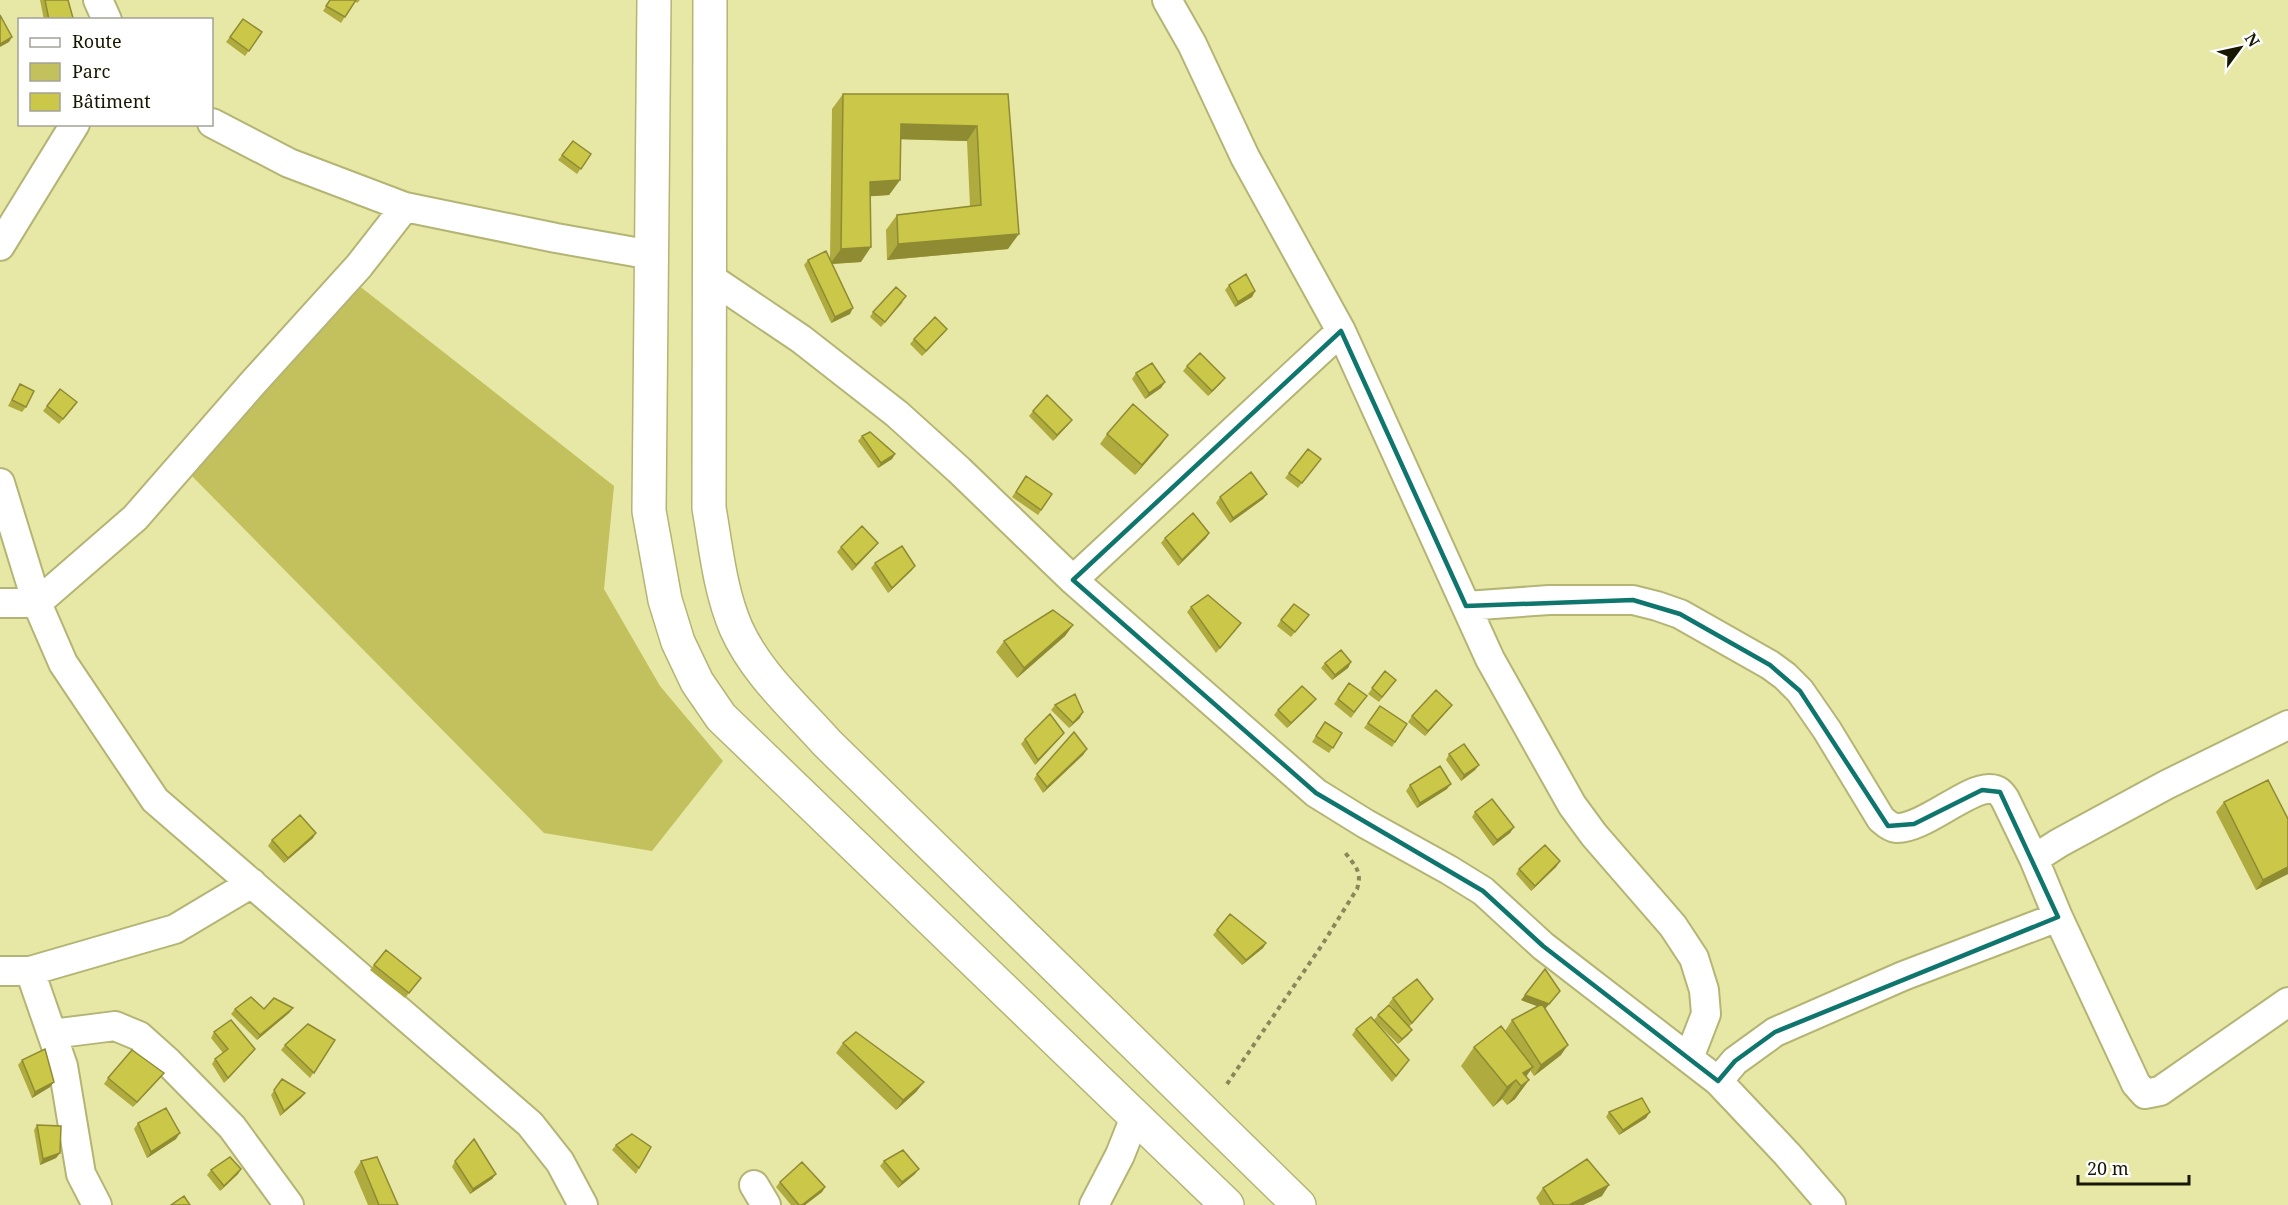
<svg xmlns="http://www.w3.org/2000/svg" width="2288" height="1205" font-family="'Noto Serif',serif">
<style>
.green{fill:#c3c15d}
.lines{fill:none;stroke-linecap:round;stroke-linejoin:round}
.street-casing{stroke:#b4b475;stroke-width:32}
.secondary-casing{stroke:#b4b475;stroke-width:36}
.path{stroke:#89885b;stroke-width:4;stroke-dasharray:4.5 4.5;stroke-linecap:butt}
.street{stroke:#fff;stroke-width:28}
.secondary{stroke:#fff;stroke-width:33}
.wall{fill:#afab3f}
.shaded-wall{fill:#8e8b33}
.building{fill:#cbc749;stroke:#8e8b33;stroke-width:1.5}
.marked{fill:none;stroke:#0f766e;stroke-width:4.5;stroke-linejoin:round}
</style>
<rect width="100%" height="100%" fill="#e7e7a6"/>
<path class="green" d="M353 281 614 486 604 589 660 686 723 761 652 851 544 833 187 471Z"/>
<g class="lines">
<defs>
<path id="street" d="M98 0 107 20
M1167 0 1192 44 1245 157 1341 331 1490 659 1572 805 1594 835 1673 926 1694 958 1704 990 1706 1014 1689 1058
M212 123 289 163 405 207 556 238 652 255
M0 246 75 124
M709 277 801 339 897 414 959 470 1073 580 1316 793 1366 824 1449 870 1483 891 1543 946 1718 1081 1787 1154 1831 1205
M0 483 37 603 63 663 155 800 530 1124 560 1162 583 1205
M1073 580 1341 331
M0 603H37L135 518 252 384 359 266 405 207
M1466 606 1549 600H1633L1657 606 1680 614 1770 665 1785 676 1800 691 1827 730 1881 819C1886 823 1889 827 1896 828 1922 830 1968 787 1990 789 1998 789 2001 793 2005 799L2034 859
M2058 917 2034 859 2059 843 2166 785 2288 725
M0 971H30L175 929 252 883
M30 971 63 1066 81 1174 97 1205
M52 1034 115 1026 139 1036 168 1062 232 1127 289 1205
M1718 1081 1735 1061 1775 1032 1903 976 2058 917 2136 1084 2145 1094 2160 1091 2288 1002
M754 1185 766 1205
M1094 1205 1120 1155 1135 1117"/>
<path id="secondary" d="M654 0 649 511 665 600 678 642 697 682 721 717 1227 1205
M710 0 709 508C716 548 720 591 736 628 756 673 795 707 827 743L1299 1205"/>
</defs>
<use href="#street" class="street-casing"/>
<use href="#secondary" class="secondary-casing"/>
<path class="path" d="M1227 1084 1322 945 1357 889C1363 871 1354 865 1344 851"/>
<use href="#street" class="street"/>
<use href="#secondary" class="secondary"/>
</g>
<path class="wall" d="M40 0H68L73 18 72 20H44Z
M330 0H360L357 3 355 1 341 23 323 11Z
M243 19 262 32 245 56 226 42Z
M843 94H1008V249L887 260 886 230 897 215 970 206 967 141 901 139 900 180 889 195 871 196 861 262 832 264 850 314 831 323 804 265 808 260 830 259 832 109Z
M573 141 591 154 577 174 558 160Z
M1229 285 1255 291 1252 297 1235 307 1225 290Z
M903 302 881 327 870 317 873 312Z
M943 334 922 356 910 344 914 339Z
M1187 366 1221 383 1208 396 1183 371Z
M1136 373 1165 382 1161 388 1145 399 1132 379Z
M20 384 26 407 22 412 8 406Z
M60 389 73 408 59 424 43 411Z
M1033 411 1068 425 1053 441 1029 416Z
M1107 434 1161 445 1135 475 1100 444Z
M862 436 895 454 892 459 878 468 858 441Z
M1321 459 1298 488 1285 478 1289 473Z
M1026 476 1052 494 1038 515 1012 497Z
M1267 494 1263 499 1230 523 1216 503 1220 497Z
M1209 533 1206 538 1178 566 1161 543 1165 538Z
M841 547 874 548 852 571 837 552Z
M875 563 915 566 911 571 888 593 871 568Z
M1191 607 1241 623 1216 653 1187 612Z
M1309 615 1291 637 1277 626 1281 620Z
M1073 625 1065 636 1017 678 996 652 1004 641Z
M1351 662 1348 668 1332 680 1321 668 1325 663Z
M1385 671 1396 680 1379 702 1368 694Z
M1349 683 1367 696 1351 718 1334 704Z
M1312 704 1287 728 1274 715 1278 710Z
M1055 705 1080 718 1069 728 1051 710Z
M1380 706 1407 724 1392 747 1364 728Z
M1448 710 1425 736 1408 722 1412 716Z
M1325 722 1342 733 1329 753 1312 742Z
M1060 738 1035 765 1021 744 1025 739Z
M1087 749 1083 755 1043 793 1034 779 1037 774Z
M1449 754 1479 765 1475 770 1461 781 1446 760Z
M1410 785 1447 789 1417 808 1406 791Z
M2224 802 2288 874 2256 890 2216 812Z
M1475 812 1514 827 1510 833 1493 846 1472 817Z
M313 838 284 863 268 846 272 840Z
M1560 861 1556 867 1531 891 1516 874 1519 869Z
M1217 930 1266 943 1263 948 1242 965 1213 935Z
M386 950 421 978 405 998 370 970Z
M1556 996 1545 1009 1561 1055 1534 1076 1530 1070 1526 1076 1529 1080 1515 1099 1507 1105 1502 1099 1493 1107 1461 1066 1474 1047 1505 1031 1512 1020 1537 1006 1521 1000Z
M1393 998 1429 1004 1409 1027 1412 1030 1408 1035 1398 1044 1374 1020 1378 1015H1398L1389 1003Z
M293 1008 289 1013 257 1040 231 1014 235 1009Z
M1356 1029 1409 1060 1392 1082 1352 1035Z
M214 1032 255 1049 251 1054 224 1083 212 1064 215 1059 223 1053 211 1038Z
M335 1040 310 1078 281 1050 285 1045Z
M843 1043 924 1082 916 1092 896 1110 836 1053Z
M22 1060 50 1087 32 1098 18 1065Z
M108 1078H160L133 1107 104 1084Z
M282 1079 305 1093 301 1098 280 1116 271 1095Z
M1609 1112 1646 1118 1619 1135 1606 1117Z
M138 1123 176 1139 147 1158 134 1129Z
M37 1125 60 1153 56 1158 40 1165 34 1130Z
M616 1145 639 1168 636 1174 612 1150Z
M361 1161 398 1205H368L354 1172Z
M455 1161 496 1174 492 1179 470 1194 452 1167Z
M884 1161 915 1174 898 1188 880 1166Z
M241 1169 238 1174 220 1191 207 1175 211 1170Z
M780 1182 825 1187 822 1192 805 1205H791L776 1187Z
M1543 1188 1602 1196 1583 1205H1540L1536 1198Z"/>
<path class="shaded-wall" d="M12 37 9 42 0 47V44Z
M901 124 977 126 967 141 890 139Z
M900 180 889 195 860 197 870 182Z
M1019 234 1008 249 887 260 898 244Z
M871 247 861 262 830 264 841 249Z
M1255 291 1252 297 1235 307 1238 302Z
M853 308 850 314 831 323 835 317Z
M947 329 943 334 922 356 926 351Z
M1225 378 1221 383 1208 396 1212 391Z
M1165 382 1161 388 1145 399 1149 393Z
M1072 420 1068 425 1053 441 1057 435Z
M1168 435 1161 445 1135 475 1142 465Z
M895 454 892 459 878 468 881 463Z
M1267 494 1263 499 1230 523 1233 518Z
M1209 533 1206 538 1178 566 1182 560Z
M878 543 874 548 852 571 856 565Z
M915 566 911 571 888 593 892 588Z
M1073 625 1065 636 1017 678 1024 668Z
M1351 662 1348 668 1332 680 1335 675Z
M1316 699 1312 704 1287 728 1291 723Z
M1452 705 1448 710 1425 736 1428 731Z
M1083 712 1080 718 1069 728 1073 723Z
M1064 733 1060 738 1035 765 1038 760Z
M1087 749 1083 755 1043 793 1047 787Z
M1479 765 1475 770 1461 781 1464 775Z
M1451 784 1447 789 1417 808 1420 803Z
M1514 827 1510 833 1493 846 1497 840Z
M316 833 313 838 284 863 288 858Z
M1560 861 1556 867 1531 891 1535 886Z
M2288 867V874L2256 890 2263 880Z
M1266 943 1263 948 1242 965 1246 960Z
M1560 991 1545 1009 1521 1000 1525 995Z
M293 1008 289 1013 257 1040 260 1035Z
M1412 1030 1408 1035 1398 1044 1402 1039Z
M1568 1045 1561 1055 1534 1076 1541 1065Z
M255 1049 251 1054 224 1083 228 1078Z
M1533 1067 1520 1085 1523 1073Z
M164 1073 160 1078 133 1107 137 1102Z
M1516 1080 1502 1099 1493 1107 1507 1087Z
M1529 1080 1515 1099 1507 1105 1521 1086Z
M54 1082 50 1087 32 1098 35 1092Z
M924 1082 916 1092 896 1110 903 1100Z
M305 1093 301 1098 280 1116 284 1111Z
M1650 1112 1646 1118 1619 1135 1623 1130Z
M180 1133 176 1139 147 1158 151 1152Z
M60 1153 56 1158 40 1165 43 1159Z
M241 1169 238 1174 220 1191 224 1186Z
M919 1169 915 1174 898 1188 902 1182Z
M496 1174 492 1179 470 1194 473 1189Z
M1609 1185 1602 1196 1583 1205H1569Z
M825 1187 822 1192 805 1205H802Z"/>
<path class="building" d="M45 0H68L73 18 68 20H49Z
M330 0H356L345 17 326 6Z
M0 15 12 37 0 44Z
M243 19 262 32 249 51 230 37Z
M843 94H1008L1019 234 898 244 897 215 981 205 977 126 901 124 900 180 870 182 871 247 841 249Z
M573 141 591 154 581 169 562 155Z
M826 251 853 308 835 317 808 260Z
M1246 274 1255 291 1238 302 1229 285Z
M896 287 906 296 885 322 873 312Z
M935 317 947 329 926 351 914 339Z
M1200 353 1225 378 1212 391 1187 366Z
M1152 363 1165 382 1149 393 1136 373Z
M20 384 34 391 26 407 12 400Z
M60 389 77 402 63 419 47 406Z
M1047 395 1072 420 1057 435 1033 411Z
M1133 404 1168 435 1142 465 1107 434Z
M870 432 895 454 881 463 862 436Z
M1308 449 1321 459 1302 483 1289 473Z
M1251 472 1267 494 1233 518 1220 497Z
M1026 476 1052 494 1041 510 1016 492Z
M1193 513 1209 533 1182 560 1165 538Z
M862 526 878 543 856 565 841 547Z
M902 546 915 566 892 588 875 563Z
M1208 595 1241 623 1220 648 1191 607Z
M1294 604 1309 615 1295 632 1281 620Z
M1053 610 1073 625 1024 668 1004 641Z
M1341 650 1351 662 1335 675 1325 663Z
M1385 671 1396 680 1382 697 1372 688Z
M1349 683 1367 696 1354 712 1338 699Z
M1302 686 1316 699 1291 723 1278 710Z
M1436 690 1452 705 1428 731 1412 716Z
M1075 694 1083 712 1073 723 1055 705Z
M1380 706 1407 724 1395 742 1368 723Z
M1050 714 1064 733 1038 760 1025 739Z
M1325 722 1342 733 1333 748 1316 736Z
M1074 732 1087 749 1047 787 1037 774Z
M1464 744 1479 765 1464 775 1449 754Z
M1440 766 1451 784 1420 803 1410 785Z
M2268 780 2288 819V867L2263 880 2224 802Z
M1492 799 1514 827 1497 840 1475 812Z
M300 815 316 833 288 858 272 840Z
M1545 845 1560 861 1535 886 1519 869Z
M1230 914 1266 943 1246 960 1217 930Z
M386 950 421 978 409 993 374 965Z
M1545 969 1560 991 1549 1004 1525 995Z
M1417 979 1433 999 1412 1023 1393 998Z
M251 997 264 1009 274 998 293 1008 260 1035 235 1009Z
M1542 1004 1568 1045 1541 1065 1512 1020Z
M1389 1005 1412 1030 1402 1039 1378 1015Z
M1371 1017 1409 1060 1396 1076 1356 1029Z
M231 1020 255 1049 228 1078 215 1059 228 1049 214 1032Z
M308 1024 335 1040 314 1073 285 1045Z
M1501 1026 1533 1067 1523 1073 1529 1080 1521 1086 1516 1080 1507 1087 1474 1047Z
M856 1032 924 1082 903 1100 843 1043Z
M45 1049 54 1082 35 1092 22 1060Z
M132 1050 164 1073 137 1102 108 1078Z
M282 1079 305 1093 284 1111 274 1090Z
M1642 1098 1650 1112 1623 1130 1609 1112Z
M166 1108 180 1133 151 1152 138 1123Z
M37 1125 61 1126 60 1153 43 1159Z
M632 1134 651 1147 639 1168 616 1145Z
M474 1139 496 1174 473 1189 455 1161Z
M903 1150 919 1169 902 1182 884 1161Z
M230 1157 241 1169 224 1186 211 1170Z
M377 1157 398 1205H379L361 1161Z
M1587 1159 1609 1185 1569 1205H1554L1543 1188Z
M802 1162 825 1187 802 1205H799L780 1182Z
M184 1196 190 1205H171Z"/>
<path class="marked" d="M1341 331 1466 606 1633 600 1680 614 1770 665 1800 691 1888 826 1914 824 1982 790 2000 792 2058 917 1775 1032 1735 1061 1718 1081 1543 946 1483 891 1316 793 1073 580Z"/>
<rect x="18" y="18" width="195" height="108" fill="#ffffff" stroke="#a3a299" stroke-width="1.5"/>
<rect x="30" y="38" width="30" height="9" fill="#ffffff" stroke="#a3a299" stroke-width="1.5"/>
<text x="72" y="48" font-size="18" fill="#181701">Route</text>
<rect x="30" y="63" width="30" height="18" fill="#c3c15d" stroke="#a3a299" stroke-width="1.5"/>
<text x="72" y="78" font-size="18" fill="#181701">Parc</text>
<rect x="30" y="93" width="30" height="18" fill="#cbc749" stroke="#a3a299" stroke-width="1.5"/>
<text x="72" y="108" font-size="18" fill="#181701">Bâtiment</text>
<g transform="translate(2240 48) rotate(57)" stroke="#ffffff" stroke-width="4.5" paint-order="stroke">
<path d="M0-4.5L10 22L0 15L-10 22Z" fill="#181701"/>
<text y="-9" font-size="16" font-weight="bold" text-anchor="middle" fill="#181701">N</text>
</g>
<path d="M2078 1175v9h111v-9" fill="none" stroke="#181701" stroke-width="3"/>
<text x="2087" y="1175" font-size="18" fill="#181701" stroke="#ffffff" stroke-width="4.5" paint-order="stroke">20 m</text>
</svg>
